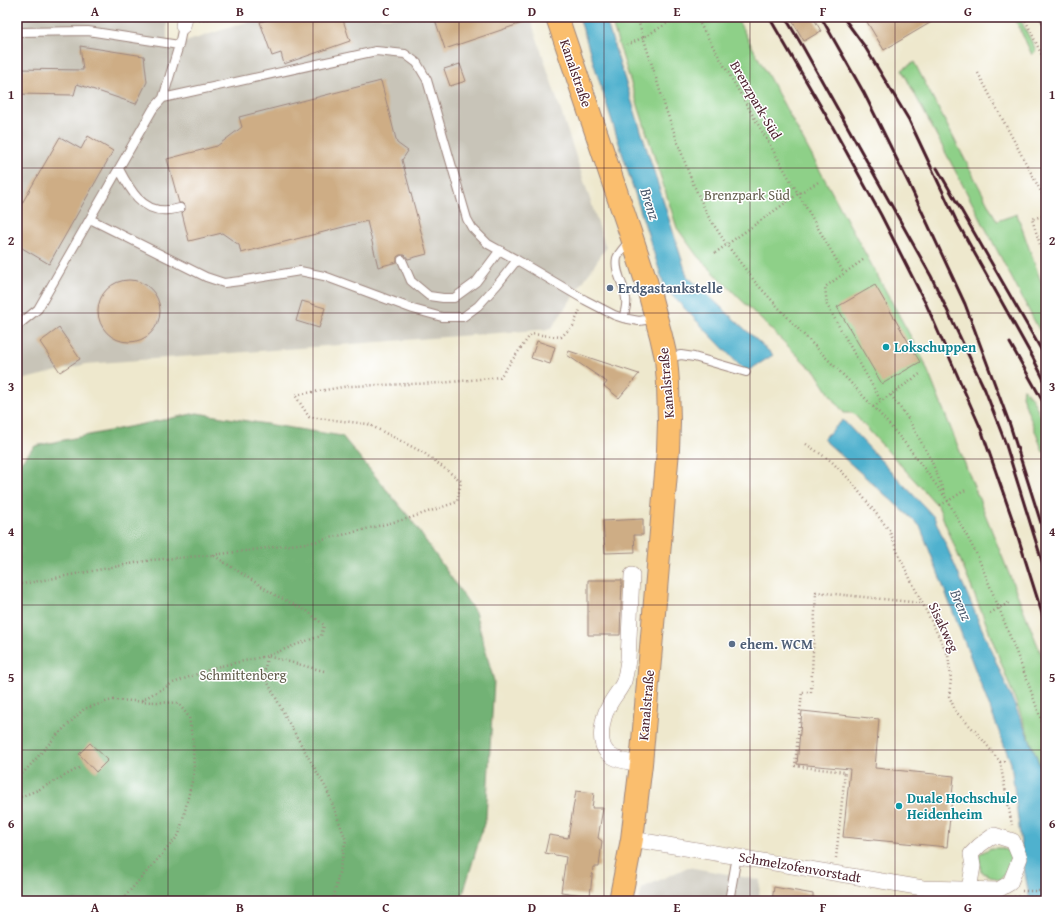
<svg xmlns="http://www.w3.org/2000/svg" width="1063" height="918" font-family="'Gentium Book Plus',serif">
<style>
.industrial{fill:#c8c4b8}
.green{fill:#8ed088;stroke:#6c785a}
.forest{fill:#72b274;stroke:#5e6850}
.water{fill:#50b1ce;stroke:#4d687c}
.building{fill:#cead85}
.lines{fill:none;stroke-linecap:round;stroke-linejoin:round}
.lane-casing{stroke:#9c847c;stroke-width:10}
.street-casing{stroke:#9c847c;stroke-width:16}
.primary-casing{stroke:#9c847c;stroke-width:24}
.path{stroke:#9c847c;stroke-width:2.5;stroke-dasharray:1 3;stroke-linecap:butt}
.lane{stroke:#fff;stroke-width:8}
.street{stroke:#fff;stroke-width:15}
.primary{stroke:#fabe6e;stroke-width:22}
.rail{stroke:#4a1f2b;stroke-width:3}
.path-bridge{stroke:#9c847c;stroke-width:2.5;stroke-dasharray:1 3;stroke-linecap:butt}
.grid{fill:none;stroke:#4a1f2b;stroke-width:1;stroke-opacity:0.55}
.service-dot{fill:#5c6f8a;stroke:#fff;stroke-width:1.5}
.culture-dot{fill:#0f9aa8;stroke:#fff;stroke-width:1.5}
.labels{text-anchor:middle;stroke-width:3;stroke-linejoin:round;paint-order:stroke}
.street-label{font-size:14px;fill:#4a1f2b;stroke:#fff}
.park-label{font-size:14px;fill:#625d4c;stroke:#fff}
.service-label{font-size:14px;font-weight:bold;fill:#4e5e75;stroke:#fff;text-anchor:start}
.culture-label{font-size:14px;font-weight:bold;fill:#0d838f;stroke:#fff;text-anchor:start}
.water-label{font-size:15px;font-style:italic;fill:#4c596c;stroke:#fff}
.neatline{fill:none;stroke:#4a1f2b;stroke-width:1.5}
.grid-label{font-size:13px;text-anchor:middle;font-weight:bold;fill:#4a1f2b}
</style>
<rect width="100%" height="100%" fill="#fff"/>
<filter id="ink" filterUnits="userSpaceOnUse"><feTurbulence type="fractalNoise" baseFrequency=".025" numOctaves="2"/><feDisplacementMap in="SourceGraphic" scale="8" xChannelSelector="R" yChannelSelector="G"/><feConvolveMatrix kernelMatrix="1 2 1 2 8 2 1 2 1" color-interpolation-filters="sRGB"/></filter>
<filter id="wash" filterUnits="userSpaceOnUse"><feTurbulence type="fractalNoise" baseFrequency=".012" numOctaves="4" result="noise"/><feDisplacementMap in="SourceGraphic" scale="16" xChannelSelector="R" yChannelSelector="G"/><feGaussianBlur stdDeviation="0.9" result="paint"/><feColorMatrix in="noise" values="0 0 0 0 0 0 0 0 0 0 0 0 0 0 0 0 0 1.4 0 .05"/><feComposite in="paint" operator="in"/></filter>
<g filter="url(#wash)">
<rect width="100%" height="100%" fill="#eee8cd"/>
<path class="industrial" d="M17 17H167V48L262 17H530L606 248 551 329 86 364 17 381Z
M688 867 760 880 759 901H639L642 888Z"/>
<path class="green" d="M610 17H736L923 359 1046 666V784L1036 755 984 618 938 506 853 413H844L829 393 815 371 807 365 698 257 677 228Z
M1014 17H1019L1036 50 1032 55Z
M914 62 997 221 1017 214 1046 296V343L902 70Z
M1023 388 1032 398 1046 428V451L1043 452 1022 396Z
M991 848H1002L1012 853 1010 866 1000 880 981 872 979 854Z"/>
<path class="forest" d="M197 413 342 436 410 518 475 612 494 681 486 817 461 901H17V466L35 446Z"/>
<path class="water" d="M579 17H605L687 276 773 355 746 372 665 288Z
M843 420 934 517 1036 755 1046 784V901H1030L1024 868 1011 763 920 526 823 439Z"/>
<g id="blocks">
<path class="building" d="M275 17H300L302 22 316 17H342L350 41 284 64 281 53 272 56 260 22Z
M434 17H533L534 19 445 49Z
M790 17H813L821 31 804 41Z
M864 17H940L884 50Z
M80 46 144 56 147 82 136 104 77 84 74 95 17 94V69L83 70Z
M460 64 466 81 450 86 444 69Z
M381 81 397 143 408 151 402 160 427 254 408 259 405 255H400L397 257V262L378 267 367 221 241 253 239 245 222 233 189 241 182 213 185 210V206L182 203H179L167 159 217 146 242 127 239 117Z
M88 136 113 151 49 264 17 245V212L60 137 81 149Z
M98 311a31 31 0 1 1 62 0a31 31 0 1 1-62 0Z
M875 285 920 362 882 384 837 307Z
M302 301 325 308 319 328 296 321Z
M59 328 80 359 60 372 40 342Z
M537 341 555 347 550 364 531 358Z
M569 351 639 374 619 398 604 386 607 382 567 355Z
M643 519V535H634L635 552 605 553 603 521Z
M588 580H622L620 635H588Z
M802 711 879 719 875 768 954 776 947 847 843 837 850 769 797 764Z
M90 743 108 760 96 772 79 754Z
M576 791 594 793 592 808H603L598 838 602 841 599 867H593L590 896 561 892 566 857 545 853 549 835 568 838Z
M774 887 813 894V901H772Z"/>
</g>
</g>
<g filter="url(#ink)">
<use href="#blocks" fill-opacity="0" stroke="#9c847c" stroke-width="1"/>
<g class="lines">
<defs>
<path id="lane" d="M1044 17 1046 21
M19 32 88 31 179 45 183 26
M163 98 179 45
M119 169C129 188 142 213 168 210 172 210 176 209 180 208
M90 219 206 277 224 283 240 281 300 271 324 276 413 309 442 317H463L478 306 497 285 517 260
M402 260 411 281 429 296 443 298H454L476 282 500 250
M623 318C625 312 627 305 626 299 625 286 614 272 617 258 619 252 626 246 630 240
M17 326 38 309 153 109 163 98 376 51 405 54 417 63 427 80 467 219 472 228 488 244 517 260 585 300 614 315 623 318 639 321 645 320 655 318
M667 358 681 355 694 357 746 372
M729 901 737 856"/>
<path id="street" d="M183 26 185 17
M632 575 628 660C627 667 626 674 624 681 620 691 612 698 608 708 604 714 603 721 602 728 598 757 617 761 641 764
M632 839 923 888 998 890 1010 883 1020 858 1013 841 994 835 980 845 971 854 973 866 969 890"/>
<path id="primary" d="M557 17 632 238 646 281 661 336 666 358 668 383 669 422 668 450 641 764 632 839 620 901"/>
</defs>
<use href="#lane" class="lane-casing"/>
<use href="#street" class="street-casing"/>
<use href="#primary" class="primary-casing"/>
<path class="path" d="M637 17 666 110 691 179 708 216 727 245 756 283 801 332 849 381 881 415 909 448 948 501 977 555 999 608 1027 680 1046 733
M696 17 844 273
M1024 17 1046 64
M199 20H203L215 17
M627 45 644 37 678 17
M978 73 1046 201
M1046 215 1032 219 1046 264
M715 253 798 194 820 181
M863 260 825 287 827 305 881 401
M891 395 909 420 931 460 946 497
M873 407 920 374
M806 444 831 461 849 479 889 530 900 558 948 655 951 679 949 696 956 712 979 735 1000 762 1012 825
M940 505 948 501 967 489
M213 555 314 542 410 518 457 502 461 481 424 453 368 424 309 417 295 395 349 386 441 383 500 377 531 334 561 337 573 326 580 310
M17 585 151 560 213 555 275 595 307 611 324 625 321 636 306 641 267 656 216 667 173 683 140 701
M990 613 1010 602
M324 671 267 656 264 675 290 725 327 790 346 840 333 901
M1000 762 1007 761
M17 780 57 735 84 709 112 700 178 703 189 717 193 743 194 773 179 835 121 901
M17 798 38 790 81 767
M836 858 845 772 795 766 802 692H811L816 592 921 603
M1022 891H1046"/>
<use href="#lane" class="lane"/>
<use href="#street" class="street"/>
<use href="#primary" class="primary"/>
<path class="rail" d="M769 17 831 124 881 215 926 304 981 429 1013 521 1046 626
M785 17 803 47 931 276 985 390 1005 442 1046 574
M821 17 864 93 911 188 965 304 1010 425 1046 539
M843 17 865 47 909 120 956 220 1033 358 1046 384
M937 168 1046 358
M1010 343 1046 407"/>
<path class="path-bridge" d="M1003 901 1012 897H1046"/>
</g>
</g>
<path class="grid" d="M168 17V901M313 17V901M459 17V901M604 17V901M750 17V901M895 17V901M17 168H1046M17 313H1046M17 459H1046M17 605H1046M17 750H1046"/>
<g class="service-dot">
<circle cx="610" cy="288" r="4"/>
<circle cx="732" cy="644" r="4"/>
</g>
<g class="culture-dot">
<circle cx="886" cy="347" r="4"/>
<circle cx="899" cy="806" r="4"/>
</g>
<g class="labels">
<g class="street-label">
<text transform="translate(576 73) rotate(71)" y="5">Kanalstraße</text>
<text transform="translate(756 100) rotate(60)" y="5">Brenzpark-Süd</text>
<text transform="translate(666 383) rotate(-95)" y="5">Kanalstraße</text>
<text transform="translate(944 627) rotate(65)" y="5">Sisakweg</text>
<text transform="translate(646 705) rotate(-85)" y="5">Kanalstraße</text>
<text transform="translate(800 867) rotate(10)" y="5">Schmelzofenvorstadt</text>
</g>
<g class="park-label">
<text x="747" y="200">Brenzpark Süd</text>
<text x="243" y="680">Schmittenberg</text>
</g>
<g class="service-label">
<text x="618" y="293">Erdgastankstelle</text>
<text x="740" y="649">ehem. WCM</text>
</g>
<g class="culture-label">
<text x="894" y="352">Lokschuppen</text>
<text x="907" y="803">Duale Hochschule<tspan x="907" dy="16">Heidenheim</tspan></text>
</g>
<g class="water-label">
<text transform="translate(650 204) rotate(72)" y="5">Brenz</text>
<text transform="translate(961 605) rotate(67)" y="5">Brenz</text>
</g>
</g>
<rect width="1063" height="918" fill="none" stroke="#fff" stroke-width="44"/>
<rect x="22" y="22" width="1019" height="874" class="neatline"/>
<g class="grid-label">
<text x="95" y="16">A</text>
<text x="240" y="16">B</text>
<text x="386" y="16">C</text>
<text x="532" y="16">D</text>
<text x="677" y="16">E</text>
<text x="823" y="16">F</text>
<text x="968" y="16">G</text>
<text x="11" y="99">1</text>
<text x="1052" y="99">1</text>
<text x="11" y="245">2</text>
<text x="1052" y="245">2</text>
<text x="11" y="391">3</text>
<text x="1052" y="391">3</text>
<text x="11" y="536">4</text>
<text x="1052" y="536">4</text>
<text x="11" y="682">5</text>
<text x="1052" y="682">5</text>
<text x="11" y="828">6</text>
<text x="1052" y="828">6</text>
<text x="95" y="912">A</text>
<text x="240" y="912">B</text>
<text x="386" y="912">C</text>
<text x="532" y="912">D</text>
<text x="677" y="912">E</text>
<text x="823" y="912">F</text>
<text x="968" y="912">G</text>
</g>
</svg>
